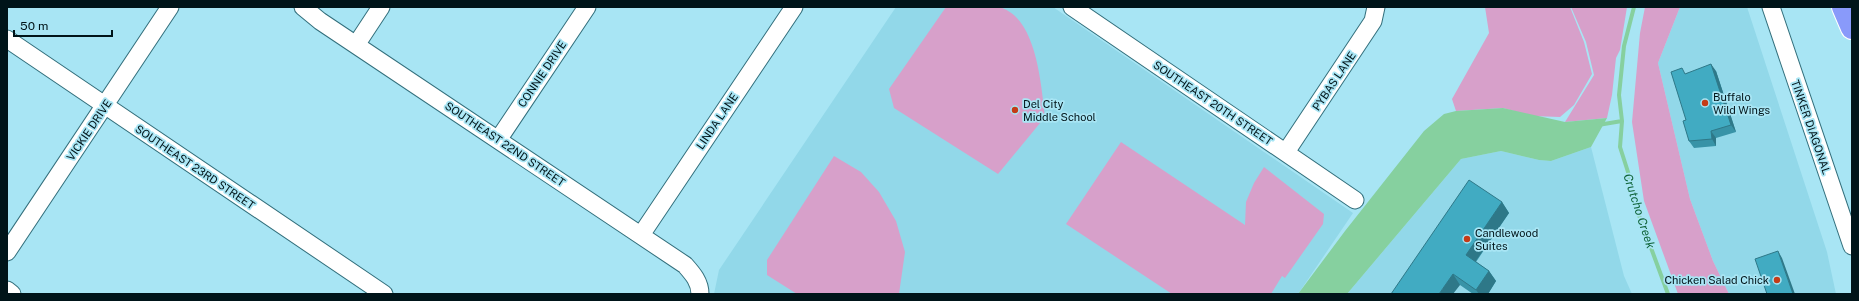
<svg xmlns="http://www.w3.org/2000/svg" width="1859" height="301" font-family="'Public Sans',sans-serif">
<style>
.built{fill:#92d8e9}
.green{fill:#d7a0ca}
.water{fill:#86d09f}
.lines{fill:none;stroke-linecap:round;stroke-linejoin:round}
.stream{stroke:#86d09f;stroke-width:4}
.minor-casing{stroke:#336f7c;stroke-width:19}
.highway-casing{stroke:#fff;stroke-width:24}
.minor{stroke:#fff;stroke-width:17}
.highway{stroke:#899afa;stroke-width:22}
.wall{fill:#3893a7}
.shaded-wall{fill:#2e7888}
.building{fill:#41abc2;stroke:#2e7888}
.poi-dot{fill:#c43b17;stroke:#a8e5f4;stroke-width:1.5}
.labels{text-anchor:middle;stroke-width:3.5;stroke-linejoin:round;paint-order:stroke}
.street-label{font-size:11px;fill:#001419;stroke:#a8e5f4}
.poi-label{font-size:11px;fill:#001419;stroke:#a8e5f4;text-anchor:start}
.water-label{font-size:12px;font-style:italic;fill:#106439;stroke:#a8e5f4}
</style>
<rect width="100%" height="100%" fill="#a8e5f4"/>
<path class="built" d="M896 7H1053L1353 213 1298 294H714L719 270Z
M1680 7H1747L1827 252 1836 294H1729L1713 261 1690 199 1658 63Z
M1591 147 1624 276 1632 294H1347L1461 159 1501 151 1539 160 1551 161Z"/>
<path class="green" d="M946 7C958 7 989 4 999 7 1037 17 1041 85 1045 117L998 174 894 108 889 89Z
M1485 7H1570L1584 42 1592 74 1574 105 1560 117 1532 116 1503 108 1456 111 1452 99 1489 33Z
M1571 7H1627L1620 50 1616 58 1612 95 1607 118 1565 122 1594 75 1586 42Z
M1645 7H1680L1658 63 1690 199 1713 261 1729 294H1678L1644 201 1632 122 1640 33Z
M1121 142 1245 225 1246 202 1254 183 1264 167 1324 214 1323 224 1285 278 1282 276 1271 294H1172L1066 224Z
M834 156 861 172 879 192 896 221 905 252 899 294H797L767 275V260Z"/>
<path class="water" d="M1503 108 1565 122 1607 118 1591 147 1551 161 1539 160 1501 151 1461 159 1347 294H1298L1345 231 1424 131 1444 114 1456 111Z"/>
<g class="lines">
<path class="stream" d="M1634 7 1624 46 1619 95 1622 121 1620 147 1628 172 1633 199 1668 294
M1598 125 1622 121"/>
<defs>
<path id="minor" d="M303 7 320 21 685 265C693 274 700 282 700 294
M1072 7 1355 200
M1771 7 1852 246
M7 39 384 294
M356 45 381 7
M498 140 587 7
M1286 152 1373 21 1376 7
M641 235 794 7
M7 252 170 7
M7 290 12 294"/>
<path id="highway" d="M1843 7 1852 28"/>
</defs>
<use href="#minor" class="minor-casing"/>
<use href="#highway" class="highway-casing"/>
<use href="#minor" class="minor"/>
<use href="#highway" class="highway"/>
</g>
<path class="wall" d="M1716 71 1736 132 1716 138V146L1694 148 1689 141 1686 120V73Z
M1502 202 1509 213 1476 262 1489 271 1496 281 1488 294H1473L1460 285 1391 294Z"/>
<path class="shaded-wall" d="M1711 64 1716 71 1736 132 1731 125Z
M1711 131 1716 138V146L1712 139Z
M1502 202 1509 213 1473 265 1466 255Z
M1778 251 1782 258 1795 294H1793Z
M1489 271 1496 281 1488 294H1479L1476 290Z
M1453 274 1460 285 1453 294H1439Z"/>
<path class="building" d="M1711 64 1731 125 1711 131 1712 139 1689 141 1683 121 1686 120 1671 72 1682 68 1685 74Z
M1469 180 1502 202 1466 255 1489 271 1476 290 1453 274 1439 294H1391Z
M1778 251 1793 294H1767L1755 259Z"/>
<g class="poi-dot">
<circle cx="1705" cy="103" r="4"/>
<circle cx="1015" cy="110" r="4"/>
<circle cx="1467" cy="239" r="4"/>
<circle cx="1777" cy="280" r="4"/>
</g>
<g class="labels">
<g class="street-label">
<text transform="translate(542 74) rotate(-56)" y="4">CONNIE DRIVE</text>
<text transform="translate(1334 81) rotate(-56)" y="4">PYBAS LANE</text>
<text transform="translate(1213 103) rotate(34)" y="4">SOUTHEAST 20TH STREET</text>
<text transform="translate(717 121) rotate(-56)" y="4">LINDA LANE</text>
<text transform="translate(1811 127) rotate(71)" y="4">TINKER DIAGONAL</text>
<text transform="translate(89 130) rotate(-56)" y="4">VICKIE DRIVE</text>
<text transform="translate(505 144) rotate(34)" y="4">SOUTHEAST 22ND STREET</text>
<text transform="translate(195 167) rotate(34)" y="4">SOUTHEAST 23RD STREET</text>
</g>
<g class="poi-label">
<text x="1713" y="101">Buffalo<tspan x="1713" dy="13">Wild Wings</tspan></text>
<text x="1023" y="108">Del City<tspan x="1023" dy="13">Middle School</tspan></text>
<text x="1475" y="237">Candlewood<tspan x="1475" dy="13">Suites</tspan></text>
<text x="1769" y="284" text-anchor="end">Chicken Salad Chick</text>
</g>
<g class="water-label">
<text transform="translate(1639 211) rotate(72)" y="4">Crutcho Creek</text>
</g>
</g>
<rect width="1859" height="301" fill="none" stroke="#001419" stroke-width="16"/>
<path d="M14 30v6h98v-6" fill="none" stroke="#001419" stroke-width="2"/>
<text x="20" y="30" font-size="12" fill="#001419" stroke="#a8e5f4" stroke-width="3" paint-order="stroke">50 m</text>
</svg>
